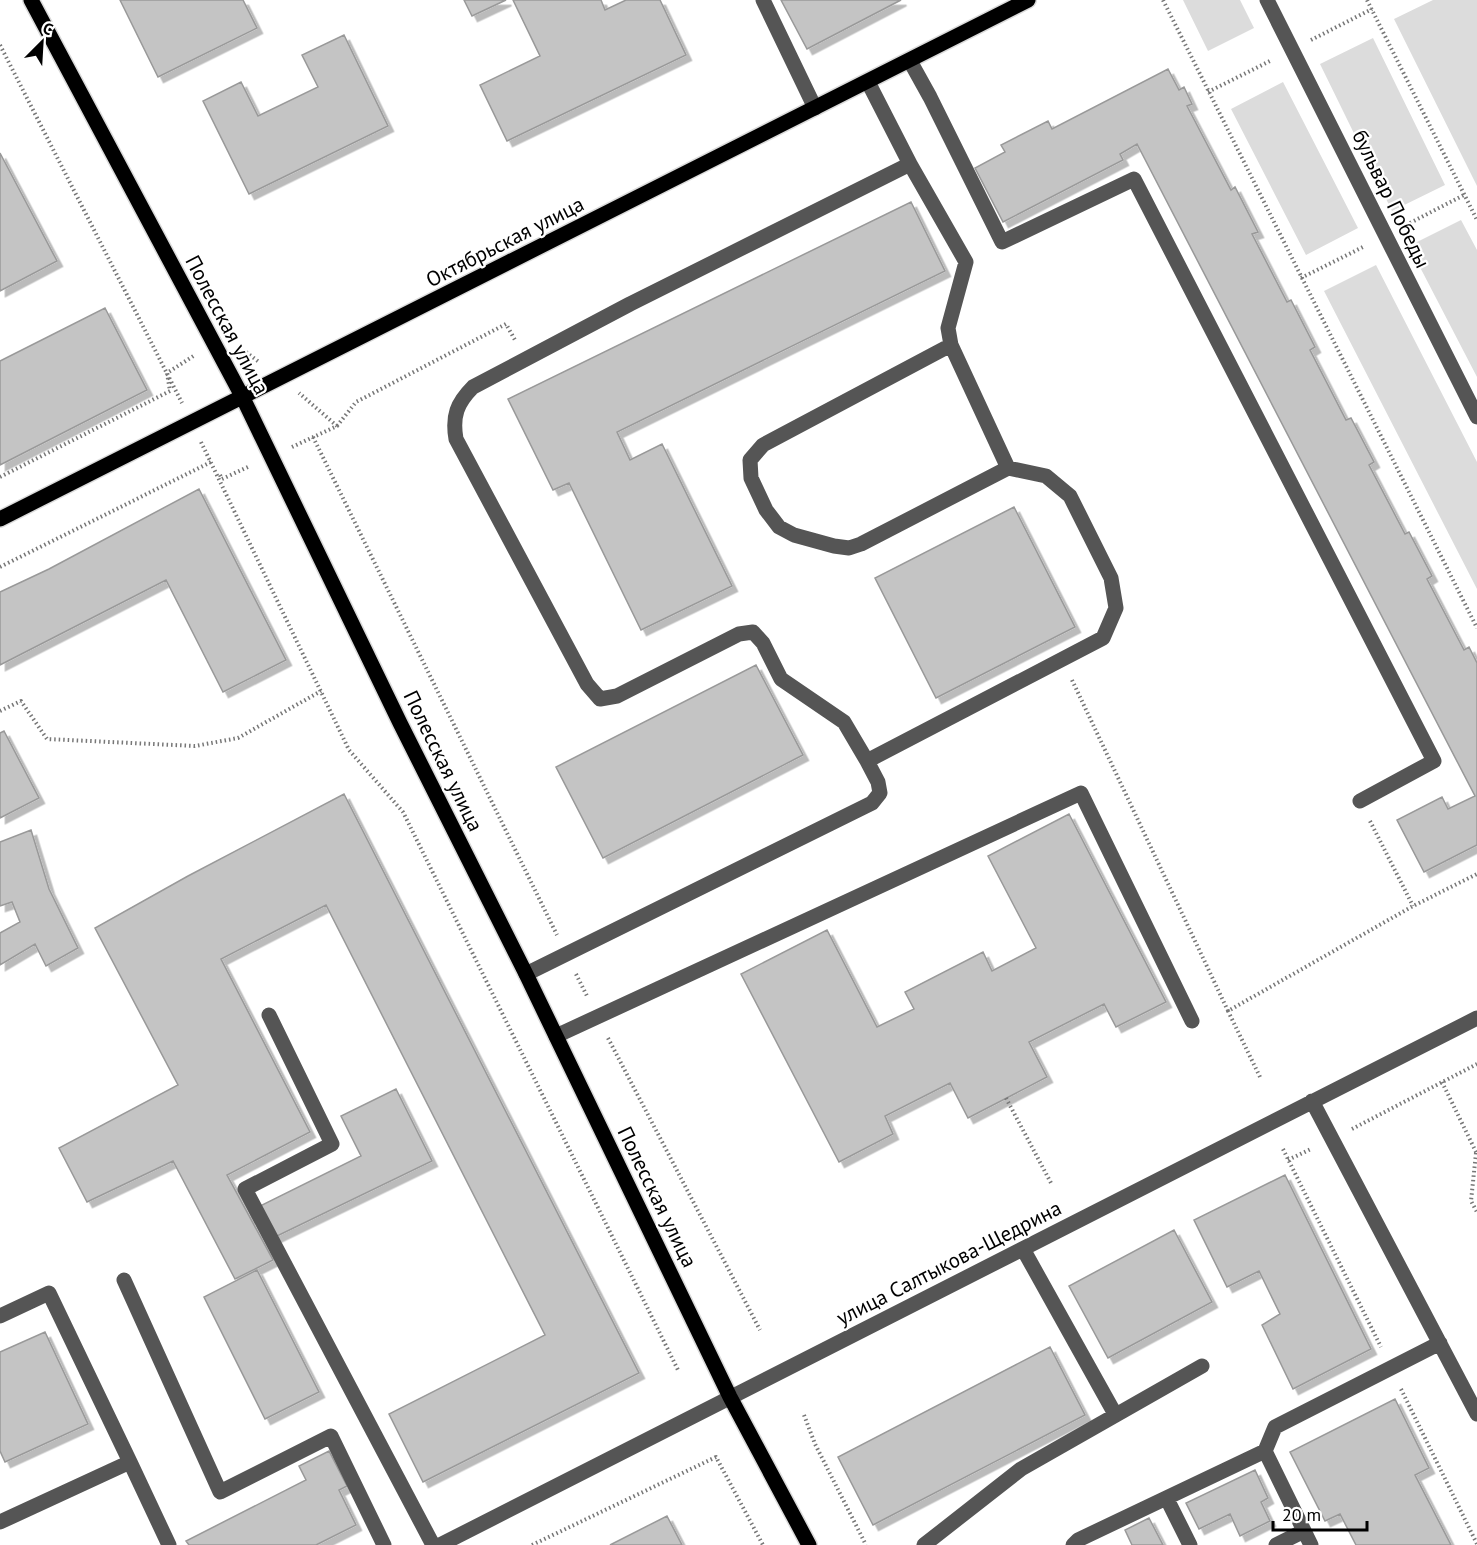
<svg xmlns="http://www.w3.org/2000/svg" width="1477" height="1545" font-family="'PT Sans',sans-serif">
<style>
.green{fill:#dcdcdc}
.building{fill:#c4c4c4;stroke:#999;stroke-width:1.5;filter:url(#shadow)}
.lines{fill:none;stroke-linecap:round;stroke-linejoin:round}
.major-casing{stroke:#dbdbdb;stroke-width:18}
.path{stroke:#777;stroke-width:4;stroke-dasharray:1.5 3;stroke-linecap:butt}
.minor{stroke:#555;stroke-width:15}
.major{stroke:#000;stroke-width:15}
.labels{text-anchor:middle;stroke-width:4.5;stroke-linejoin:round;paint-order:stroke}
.street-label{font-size:21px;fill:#000;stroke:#fff}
</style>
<defs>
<filter id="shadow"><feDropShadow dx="5.5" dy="5.5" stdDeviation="0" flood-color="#0004"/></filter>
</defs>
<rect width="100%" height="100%" fill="#fff"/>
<path class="green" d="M1183 0H1240L1254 28 1208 51Z
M1433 0H1477V186L1394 19Z
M1373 38 1445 185 1392 211 1320 64Z
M1283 82 1358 228 1306 255 1231 109Z
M1461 220 1477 250V377L1409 246Z
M1376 265 1477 462V589L1324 291Z"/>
<path class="building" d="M120 0H243L257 28 158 77Z
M464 0H506L472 16Z
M513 0H601L605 10 626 0H660L686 55 507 141 480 85 540 56Z
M781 0H901L807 49Z
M344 35 388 126 249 194 203 101 241 82 258 116 318 87 302 55Z
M1168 69 1179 90 1184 87 1192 104 1187 106 1231 190 1235 187 1258 232 1252 234 1287 302 1291 300 1315 347 1310 350 1346 420 1351 418 1374 462 1369 465 1405 534 1409 532 1432 576 1427 579 1464 650 1469 647 1477 663V845L1424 872 1397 820 1442 797 1448 809 1475 796 1137 144 1120 154 1123 160 1003 222 975 168 1005 152 1001 145 1048 121 1052 129Z
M0 153 57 261 0 291Z
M911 202 945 271 617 432 630 460 662 444 732 586 641 630 569 483 553 490 508 399Z
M105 308 147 390 0 465V361Z
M199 489 286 660 223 692 166 580 0 665V592L49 569Z
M1014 507 1075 627 936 698 875 578Z
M756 665 803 755 603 858 556 767Z
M4 731 39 798 0 818V733Z
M344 794 639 1373 423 1482 389 1414 545 1335 326 905 221 959 310 1132 227 1175 273 1260 235 1279 173 1161 87 1202 59 1148 178 1085 95 928 188 876Z
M1069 814 1166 1002 1116 1027 1104 1004 1029 1042 1047 1077 968 1118 950 1083 885 1116 893 1134 839 1162 741 974 827 930 877 1027 914 1009 905 992 983 952 992 971 1036 948 988 856Z
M31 830 49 889 78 948 46 966 35 944 0 965V933L20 922 12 902 0 906V842Z
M396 1089 432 1161 275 1237 260 1206 361 1156 341 1116Z
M1285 1175 1371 1349 1293 1389 1262 1325 1280 1314 1259 1271 1227 1287 1194 1220Z
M1174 1230 1212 1302 1108 1358 1069 1286Z
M257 1270 319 1392 265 1419 204 1297Z
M45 1332 88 1424 5 1462 0 1451V1352Z
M1050 1347 1085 1415 873 1525 838 1457Z
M1395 1399 1429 1468 1415 1475 1451 1545H1356L1340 1514 1325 1521 1290 1452Z
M329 1451 347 1486 339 1490 356 1525 316 1545H189L186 1541 306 1480 299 1466Z
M1255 1470 1268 1498 1261 1502 1270 1521 1240 1536 1230 1514 1199 1529 1186 1503Z
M667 1516 682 1545H610Z
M1149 1518 1163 1545H1132L1125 1530Z"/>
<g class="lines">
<defs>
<path id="major" d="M31 0 243 398 400 723 526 974 730 1397 809 1545
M0 519 1028 0"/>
</defs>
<use href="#major" class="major-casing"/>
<path class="path" d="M1163 0 1477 628
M1367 0 1477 220
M1311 40 1372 9
M0 45 182 403
M1208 92 1272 60
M1406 225 1464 195
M1301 278 1365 246
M246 352 259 362
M337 426 356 402 506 324 515 340
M313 437 557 935
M201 442 349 750 403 812 678 1370
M292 447 337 426 299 393
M220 475 222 479 250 466
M0 477 170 391 167 373 195 355
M0 567 211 462
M1072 680 1228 1011
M0 711 21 701 47 739 195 746 238 738 321 691
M1370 821 1413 906
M576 974 587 996
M608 1038 760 1330
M1260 1077 1228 1011 1413 906 1477 874
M1442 1082 1477 1154
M1006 1098 1051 1183
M1352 1129 1477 1064
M1283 1149 1381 1347
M1476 1153 1471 1201 1477 1212
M1288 1160 1311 1149
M1401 1389 1477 1544
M804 1415 815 1444 866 1545
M532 1545 716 1457 763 1545"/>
<path class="minor" d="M763 0 815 108
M1267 0 1477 417
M910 61 930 97 1002 242 1134 179 1434 761 1360 801
M910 164 966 262 948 328 951 345 1008 468
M867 761 844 722 781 679 763 643 753 632 739 634 617 696 600 699 587 684 456 439C452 416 457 403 473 387L630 304 910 164 868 82
M526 974 872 803 880 793 878 782 867 761 1103 638 1116 608 1111 578 1070 496 1046 476 1008 468 861 544 849 548 834 546 794 535 779 527 766 510 751 478 750 460 763 445 951 345
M269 1015 332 1144 245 1189 433 1545
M556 1036 1081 793 1192 1021
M1312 1101 1477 1414
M1023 1249 1115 1414
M124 1280 220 1492 331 1436 384 1545
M0 1316 49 1293 130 1462
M1167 1499 1190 1545
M0 1522 130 1462 169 1545
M440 1545 1477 1018
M924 1545 1021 1469 1202 1366
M1073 1545 1078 1540 1265 1451
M1276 1545 1304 1531
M1311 1545 1265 1451 1275 1427 1440 1343"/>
<use href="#major" class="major"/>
</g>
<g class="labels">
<g class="street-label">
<text transform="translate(1391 199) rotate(64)" y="7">бульвар Победы</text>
<text transform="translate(505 242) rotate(-27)" y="7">Октябрьская улица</text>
<text transform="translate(227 325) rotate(62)" y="7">Полесская улица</text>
<text transform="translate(443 761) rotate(64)" y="7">Полесская улица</text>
<text transform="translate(657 1197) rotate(64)" y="7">Полесская улица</text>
<text transform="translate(949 1263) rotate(-27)" y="7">улица Салтыкова-Щедрина</text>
</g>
</g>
<g transform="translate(42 42) rotate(24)" stroke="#ffffff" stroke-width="4.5" paint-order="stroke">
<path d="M0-4.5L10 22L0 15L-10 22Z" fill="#000000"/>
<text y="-9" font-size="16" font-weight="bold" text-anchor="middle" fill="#000000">С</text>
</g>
<path d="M1273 1521v9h94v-9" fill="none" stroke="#000000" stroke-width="3"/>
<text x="1282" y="1521" font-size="18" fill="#000000" stroke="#ffffff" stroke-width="4.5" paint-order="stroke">20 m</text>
</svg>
